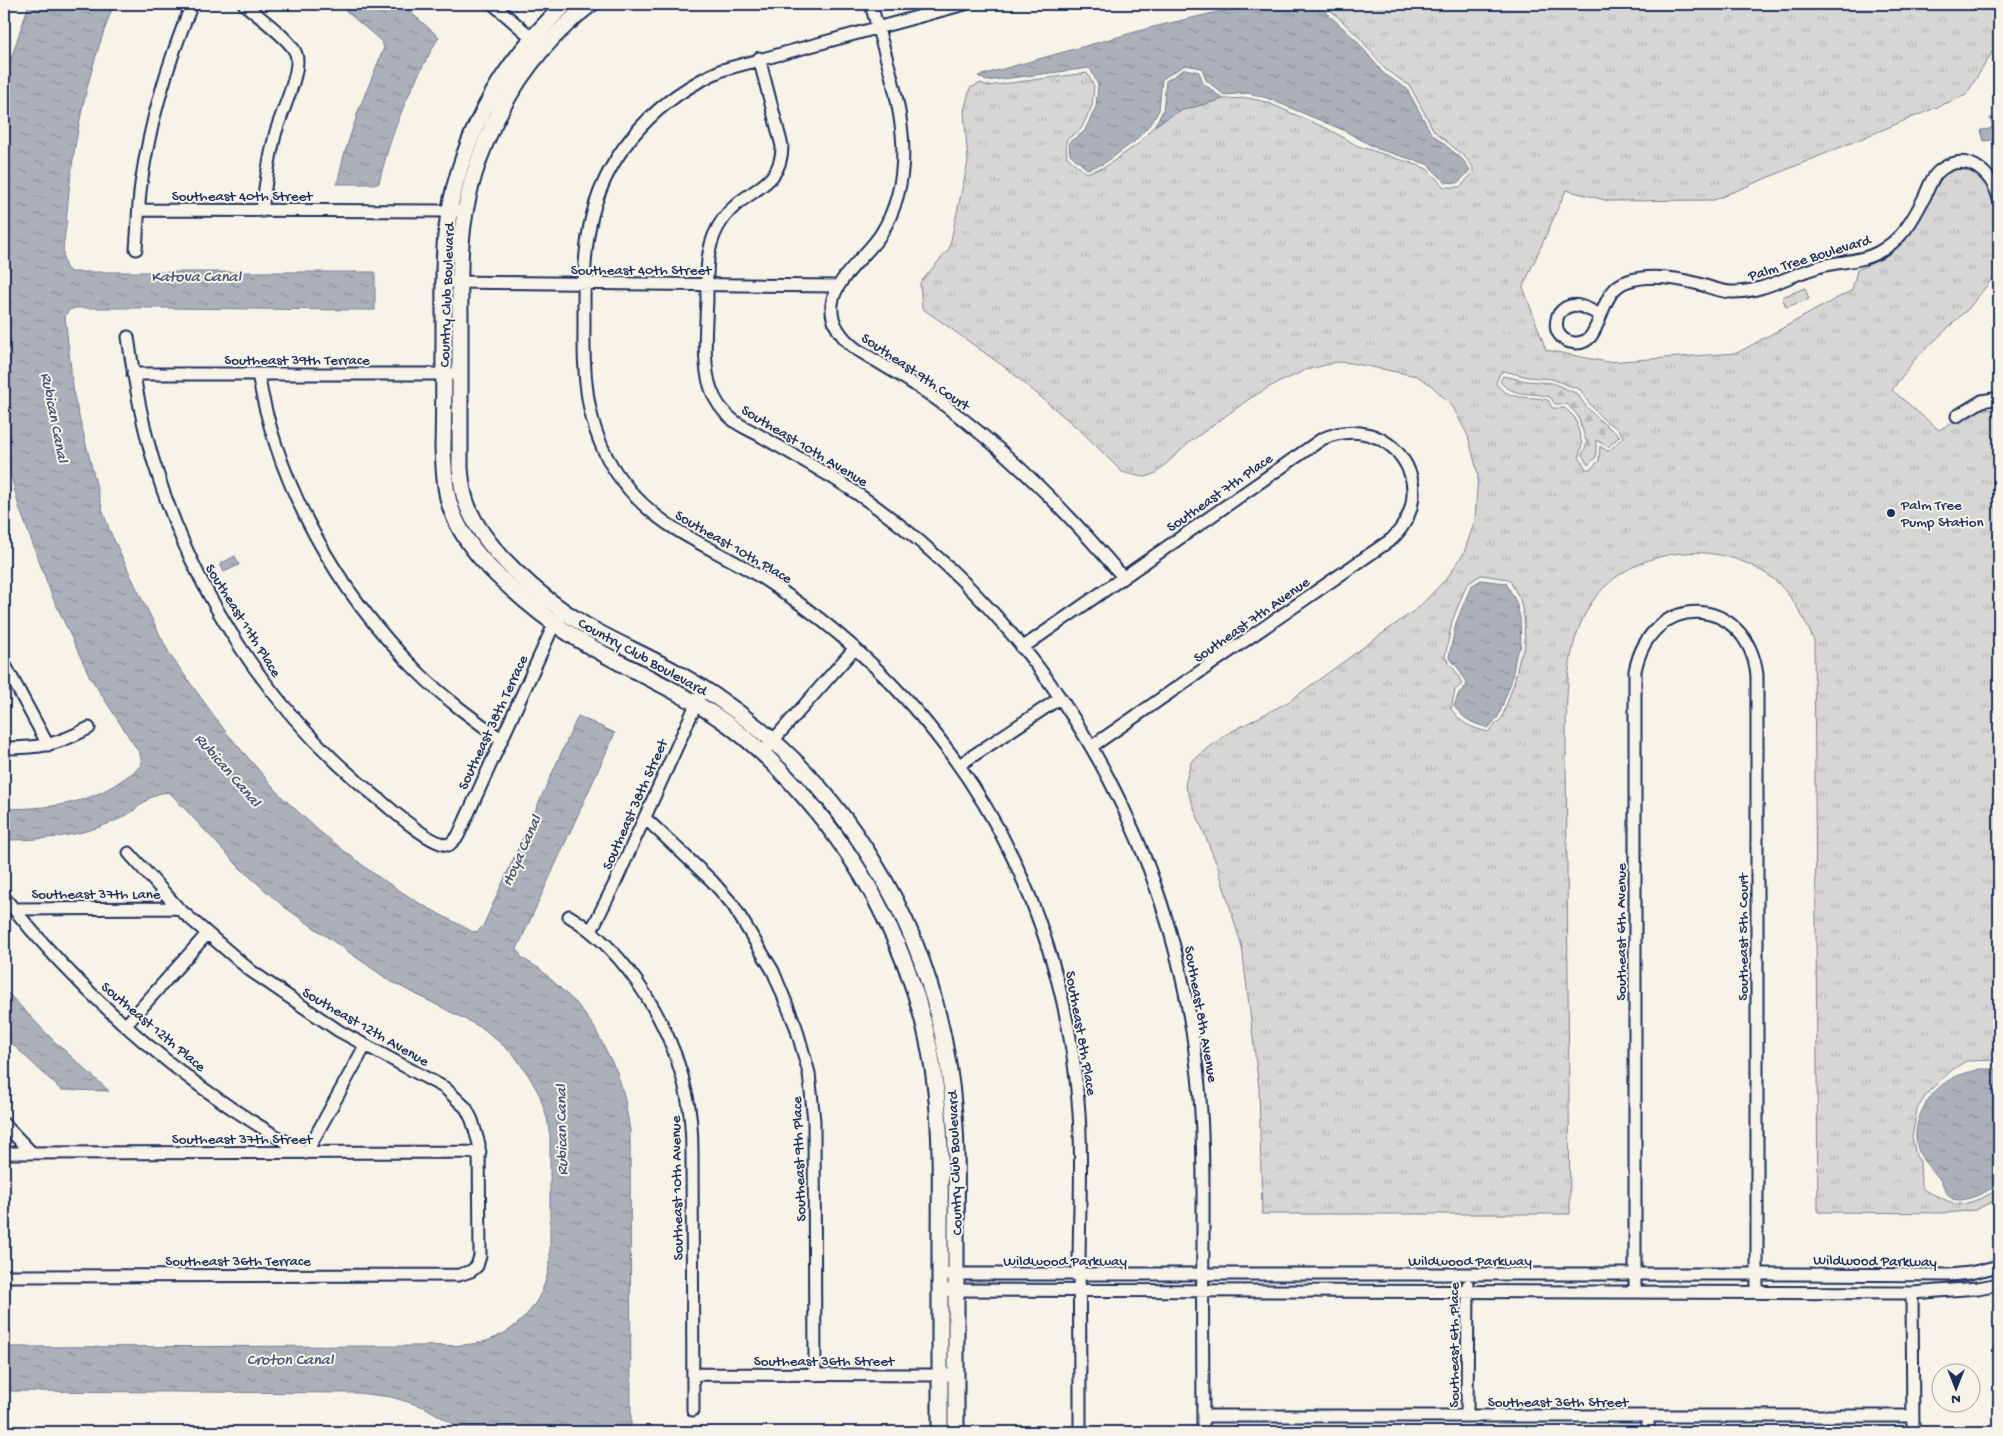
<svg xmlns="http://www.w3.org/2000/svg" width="2003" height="1436" font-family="'Gochi Hand',sans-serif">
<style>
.grass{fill:url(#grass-tufts);stroke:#798299;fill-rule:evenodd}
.forest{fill:url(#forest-firs);stroke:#798299}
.water{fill:url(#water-ripples);stroke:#727c95}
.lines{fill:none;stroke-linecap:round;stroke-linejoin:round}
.minor-casing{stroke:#1b2f5e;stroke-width:15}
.major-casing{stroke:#1b2f5e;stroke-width:19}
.minor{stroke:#f7f3e8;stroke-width:11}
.major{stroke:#f7f3e8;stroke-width:15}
.poi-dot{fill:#1b2f5e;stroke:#f7f3e8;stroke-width:2}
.labels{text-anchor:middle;stroke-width:4;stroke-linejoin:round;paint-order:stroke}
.street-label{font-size:15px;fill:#1b2f5e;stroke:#f7f3e8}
.poi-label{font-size:15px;fill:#1b2f5e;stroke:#f7f3e8;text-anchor:start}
.water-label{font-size:16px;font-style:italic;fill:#465679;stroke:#f7f3e8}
</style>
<defs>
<pattern id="grass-tufts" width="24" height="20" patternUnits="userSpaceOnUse" patternTransform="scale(1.25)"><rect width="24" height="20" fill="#d7d6d4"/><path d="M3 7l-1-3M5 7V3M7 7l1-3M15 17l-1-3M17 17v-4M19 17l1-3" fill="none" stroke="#b8b8b8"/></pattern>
<pattern id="forest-firs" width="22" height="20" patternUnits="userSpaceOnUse" patternTransform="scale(1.25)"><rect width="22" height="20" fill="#d7d6d4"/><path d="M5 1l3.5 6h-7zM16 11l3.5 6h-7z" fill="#b8b8b8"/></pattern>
<pattern id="water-ripples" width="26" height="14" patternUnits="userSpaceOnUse" patternTransform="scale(1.25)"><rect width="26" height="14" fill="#acb0b9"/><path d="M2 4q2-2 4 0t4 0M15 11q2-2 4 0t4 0" fill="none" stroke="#8b909a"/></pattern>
</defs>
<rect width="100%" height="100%" fill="#f7f3e8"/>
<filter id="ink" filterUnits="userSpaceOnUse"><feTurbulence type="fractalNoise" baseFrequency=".02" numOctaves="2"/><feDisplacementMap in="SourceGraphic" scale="10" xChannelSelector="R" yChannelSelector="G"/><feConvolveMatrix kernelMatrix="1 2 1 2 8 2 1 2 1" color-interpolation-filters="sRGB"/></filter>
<g filter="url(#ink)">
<path class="grass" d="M1324 4H1999V41L1966 95 1714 200 1609 201 1566 190 1523 287 1546 350 1607 362 1737 353 1852 290 1857 270 1883 258 1911 233 1944 174 1964 166 1985 175 1993 201 1999 209V265L1996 274 1969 308 1915 359 1892 390 1939 430 1974 410 1999 409V1060L1966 1061 1952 1070 1929 1091 1917 1109 1912 1137 1916 1156 1920 1161 1921 1185 1924 1190C1931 1193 1952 1204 1958 1204 1968 1205 1991 1195 1999 1188V1199L1996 1200 1975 1210 1948 1213 1818 1212 1814 641C1805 620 1795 600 1778 583 1774 579 1768 575 1763 572 1710 538 1629 549 1592 602 1564 644 1567 699 1566 747L1570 1214H1262L1259 1088 1242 947 1218 868 1185 785 1191 762 1225 735 1288 702 1419 607 1447 578 1464 553 1475 520 1478 474 1468 436 1453 407 1431 385 1417 376 1351 363 1337 362 1306 370 1271 386 1249 399 1190 442 1156 473 1146 477 1138 476 1122 472 1081 431 1010 371 922 308 920 283 949 249 968 162 964 111 970 88 981 83 987 86 1087 73 1094 86 1092 106 1081 129 1066 140 1067 157 1086 173 1105 167 1138 144 1154 126 1179 111 1223 99 1248 98 1266 102 1328 129 1358 146 1420 166 1427 169 1444 187H1460L1473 173V167L1465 157 1434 131 1410 86 1386 70 1359 37ZM1504 371 1528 377 1552 379 1581 390C1586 401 1595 410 1603 419 1610 425 1621 428 1623 437L1609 451H1607L1600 446 1599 461 1590 469H1586L1579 457 1582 444 1575 418 1565 408H1552L1548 400C1528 395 1509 402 1496 383L1500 373ZM1481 575 1509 579 1520 599 1524 617 1525 647 1520 657 1514 683 1502 718 1488 732C1470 727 1463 725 1451 709L1455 690 1462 684 1456 672 1445 657 1452 621 1467 584Z
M1805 288 1809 299 1786 307 1782 297Z"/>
<path class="forest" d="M1503 376 1527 381 1552 383 1578 394C1587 412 1604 424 1620 436L1608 447 1596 440V457L1588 465 1582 455 1587 444 1578 416 1567 404H1555L1550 397C1530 391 1516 398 1500 382Z"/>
<path class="water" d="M29 4H114C86 75 71 149 66 226 65 239 58 265 71 272H375V310C275 310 175 307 75 308L69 310 65 316 74 396 102 508 109 529 136 587 170 655 225 731 282 797 319 831 374 874 419 903 473 932 478 931 483 926 578 716 615 733 517 949 522 958 540 969 577 1004 594 1027 617 1072 624 1095 630 1131 631 1426 634 1432H467L424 1407 391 1397 358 1393 4 1391V1347L418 1346C439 1345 462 1347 483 1342 522 1331 547 1297 550 1258V1136L547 1118 540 1096 529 1076 514 1055 484 1029 390 981 283 906 240 868 170 793C155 789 139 808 127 815 88 836 47 840 4 840V809C47 808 85 806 122 780 129 775 137 771 142 763L140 754 90 677 52 596 19 507 4 448V90L9 65Z
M338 4H401L439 37C411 85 392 128 379 183L377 184H337L344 155 359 109 384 48 382 42Z
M1271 4H1317L1356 40 1383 73 1407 89 1431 133 1463 160 1470 170 1458 183 1445 182 1427 164 1378 149 1343 130 1267 98 1248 93 1224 95 1206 80 1202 68 1185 65 1162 79 1159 110 1153 121 1135 141 1103 164 1087 169 1070 154 1069 142 1084 132 1096 107 1098 85 1090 68 986 81 978 76 1153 27 1222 11Z
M1185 69 1199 72 1203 83 1223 99 1179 111 1154 126 1163 111 1166 81Z
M1999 117V149H1993V140L1984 141 1981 130 1990 129 1992 125 1990 118Z
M235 556 239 565 224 572 220 564Z
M1481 580 1506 583 1516 602 1520 618 1521 646 1516 655 1511 682 1498 717 1488 728C1471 722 1465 721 1454 706L1459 693 1467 685 1459 669 1449 657 1456 623 1471 586Z
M4 989 52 1039 109 1091 61 1090 4 1036Z
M1980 1069H1999V1183C1991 1190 1969 1201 1957 1200 1947 1199 1945 1188 1941 1181 1935 1172 1924 1164 1920 1154 1907 1127 1927 1092 1951 1079 1959 1074 1971 1072 1980 1069Z"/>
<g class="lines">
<defs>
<path id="minor" d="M244 4C255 14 292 40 296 54 302 71 280 115 275 135 269 160 265 185 262 211
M493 4 539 44
M871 4C891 79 926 161 881 234 867 256 835 278 832 304 830 323 842 338 856 349 885 366 915 383 943 404 1011 454 1068 513 1123 577
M965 4 722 70C660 97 609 148 592 216 583 252 584 292 584 329 583 384 588 437 623 482 662 533 711 545 762 578 868 645 959 744 1013 858 1049 935 1071 1015 1078 1100 1083 1156 1079 1213 1079 1270 1080 1324 1080 1378 1080 1432
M759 58 782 146C782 189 745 188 723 219 716 229 711 241 709 253 706 268 707 284 707 299 706 326 702 364 711 389 715 401 723 412 733 420 740 426 750 430 759 435 778 446 798 457 818 469 853 489 886 513 917 539 1078 676 1176 867 1198 1076 1204 1131 1203 1188 1203 1243 1202 1306 1203 1369 1203 1432
M139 210 457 211
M136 249C138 227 138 205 141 184 150 121 168 62 192 4
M452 282 838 286
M1600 315C1585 307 1571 298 1558 315 1556 322 1555 328 1559 334 1566 345 1583 346 1591 336 1603 319 1604 288 1628 281 1650 274 1677 278 1699 284 1709 287 1721 292 1732 292 1763 293 1793 273 1822 266 1841 261 1860 262 1877 253 1902 240 1913 220 1925 196 1928 189 1931 179 1937 173 1963 148 1992 171 1999 199
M128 337C134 379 141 421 154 463 194 594 271 714 380 800 394 812 431 845 449 845L458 836 551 631 559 619
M133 374H460
M258 374C278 487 337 592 418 672 443 697 472 718 501 739
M1957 416 1982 401 1999 398
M1022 648 1322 439C1389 409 1445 486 1392 539L1091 747
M4 663 48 745
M4 748C41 748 56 745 89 728
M762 753 855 648
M959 765 1060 698
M645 818 712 881 733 905 773 971 796 1027 809 1073 814 1121 815 1375
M4 897C86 1000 190 1091 306 1153L365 1046
M14 909 178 908
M569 916C629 952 673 1029 687 1096 691 1115 692 1134 692 1153L693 1410
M591 931 615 883 703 689
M126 1025 207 934
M4 1124 32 1153
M4 1153 480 1152
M940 1274H1794L1950 1275 1970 1273 1999 1266
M4 1276 459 1275 471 1271 477 1266 480 1256 479 1144 472 1120 466 1108 445 1088 339 1031 251 971 178 908 129 853
M940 1290 1912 1293 1978 1288 1999 1284
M1635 1291V671C1651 590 1747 594 1757 675V1292
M1912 1293 1913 1432
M693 1374 947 1375
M1203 1416H1912
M1467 1416 1468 1285
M1648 1432V1416"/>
<path id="major" d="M566 4C499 64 456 146 446 235 443 261 444 289 444 315 444 359 444 404 443 448 444 466 444 484 449 502 457 531 476 555 498 576 521 598 546 619 573 636 623 668 680 689 729 725 789 770 850 846 883 914 911 969 929 1029 936 1091 942 1142 940 1195 940 1246 940 1308 940 1370 940 1432
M591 4C517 59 468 152 461 244 459 270 460 297 460 323 460 371 460 419 460 468 461 479 462 491 466 502 481 548 542 599 583 624 613 642 646 655 677 673 704 688 731 706 755 726 802 763 843 812 874 863 921 939 947 1025 954 1114 958 1157 956 1200 956 1243 956 1306 956 1369 956 1432"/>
</defs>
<use href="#minor" class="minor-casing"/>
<use href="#major" class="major-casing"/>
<use href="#minor" class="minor"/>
<use href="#major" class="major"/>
</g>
</g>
<circle class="poi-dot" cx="1891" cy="513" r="5"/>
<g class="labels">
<g class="street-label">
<text x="242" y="200">Southeast 40th Street</text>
<text transform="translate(1809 257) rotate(-17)" y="5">Palm Tree Boulevard</text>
<text x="641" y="274">Southeast 40th Street</text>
<text transform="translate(446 295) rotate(-88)" y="5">Country Club Boulevard</text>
<text x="297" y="364">Southeast 39th Terrace</text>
<text transform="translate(916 371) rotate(34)" y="5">Southeast 9th Court</text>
<text transform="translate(805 445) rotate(31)" y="5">Southeast 10th Avenue</text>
<text transform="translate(1219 492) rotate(-35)" y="5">Southeast 7th Place</text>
<text transform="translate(734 546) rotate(30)" y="5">Southeast 10th Place</text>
<text transform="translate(1251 619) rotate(-35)" y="5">Southeast 7th Avenue</text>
<text transform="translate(244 620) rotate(58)" y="5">Southeast 11th Place</text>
<text transform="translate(643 656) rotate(29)" y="5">Country Club Boulevard</text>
<text transform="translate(492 722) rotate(-65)" y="5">Southeast 38th Terrace</text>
<text transform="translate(634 804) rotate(-66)" y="5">Southeast 38th Street</text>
<text x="96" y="898">Southeast 37th Lane</text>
<text transform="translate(1620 932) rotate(-90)" y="5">Southeast 6th Avenue</text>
<text transform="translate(1742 937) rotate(-90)" y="5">Southeast 5th Court</text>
<text transform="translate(1202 1014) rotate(80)" y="5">Southeast 8th Avenue</text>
<text transform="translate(154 1026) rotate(40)" y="5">Southeast 12th Place</text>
<text transform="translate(366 1026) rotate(30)" y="5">Southeast 12th Avenue</text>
<text transform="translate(1082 1033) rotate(80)" y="5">Southeast 8th Place</text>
<text x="242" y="1143">Southeast 37th Street</text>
<text transform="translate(798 1159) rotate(-92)" y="5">Southeast 9th Place</text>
<text transform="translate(954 1163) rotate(-92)" y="5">Country Club Boulevard</text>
<text transform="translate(676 1188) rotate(-91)" y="5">Southeast 10th Avenue</text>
<text x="238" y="1265">Southeast 36th Terrace</text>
<text x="1065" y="1265">Wildwood Parkway</text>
<text x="1470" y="1265">Wildwood Parkway</text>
<text transform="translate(1875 1260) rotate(1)" y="5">Wildwood Parkway</text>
<text transform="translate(1453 1345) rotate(-90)" y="5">Southeast 6th Place</text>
<text x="824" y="1365">Southeast 36th Street</text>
<text x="1558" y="1406">Southeast 36th Street</text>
</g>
<g class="poi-label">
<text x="1901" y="509">Palm Tree<tspan x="1901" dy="17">Pump Station</tspan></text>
</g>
<g class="water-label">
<text x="196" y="281">Katova Canal</text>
<text transform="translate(56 417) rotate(79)" y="6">Rubican Canal</text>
<text transform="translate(229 769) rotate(49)" y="6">Rubican Canal</text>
<text transform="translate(520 850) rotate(-66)" y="6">Hoya Canal</text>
<text transform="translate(560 1130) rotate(-91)" y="6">Rubican Canal</text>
<text x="290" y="1364">Croton Canal</text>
</g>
</g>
<rect width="2003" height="1436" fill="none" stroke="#f7f3e8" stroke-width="20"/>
<rect x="10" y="10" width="1983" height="1416" fill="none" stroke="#1b2f5e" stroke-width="2" filter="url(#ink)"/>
<g transform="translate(1956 1388) rotate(180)"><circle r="24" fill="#f7f3e8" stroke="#9fa5b1"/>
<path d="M0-4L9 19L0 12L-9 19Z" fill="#1b2f5e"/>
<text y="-8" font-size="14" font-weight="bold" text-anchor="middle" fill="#1b2f5e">N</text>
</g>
</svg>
